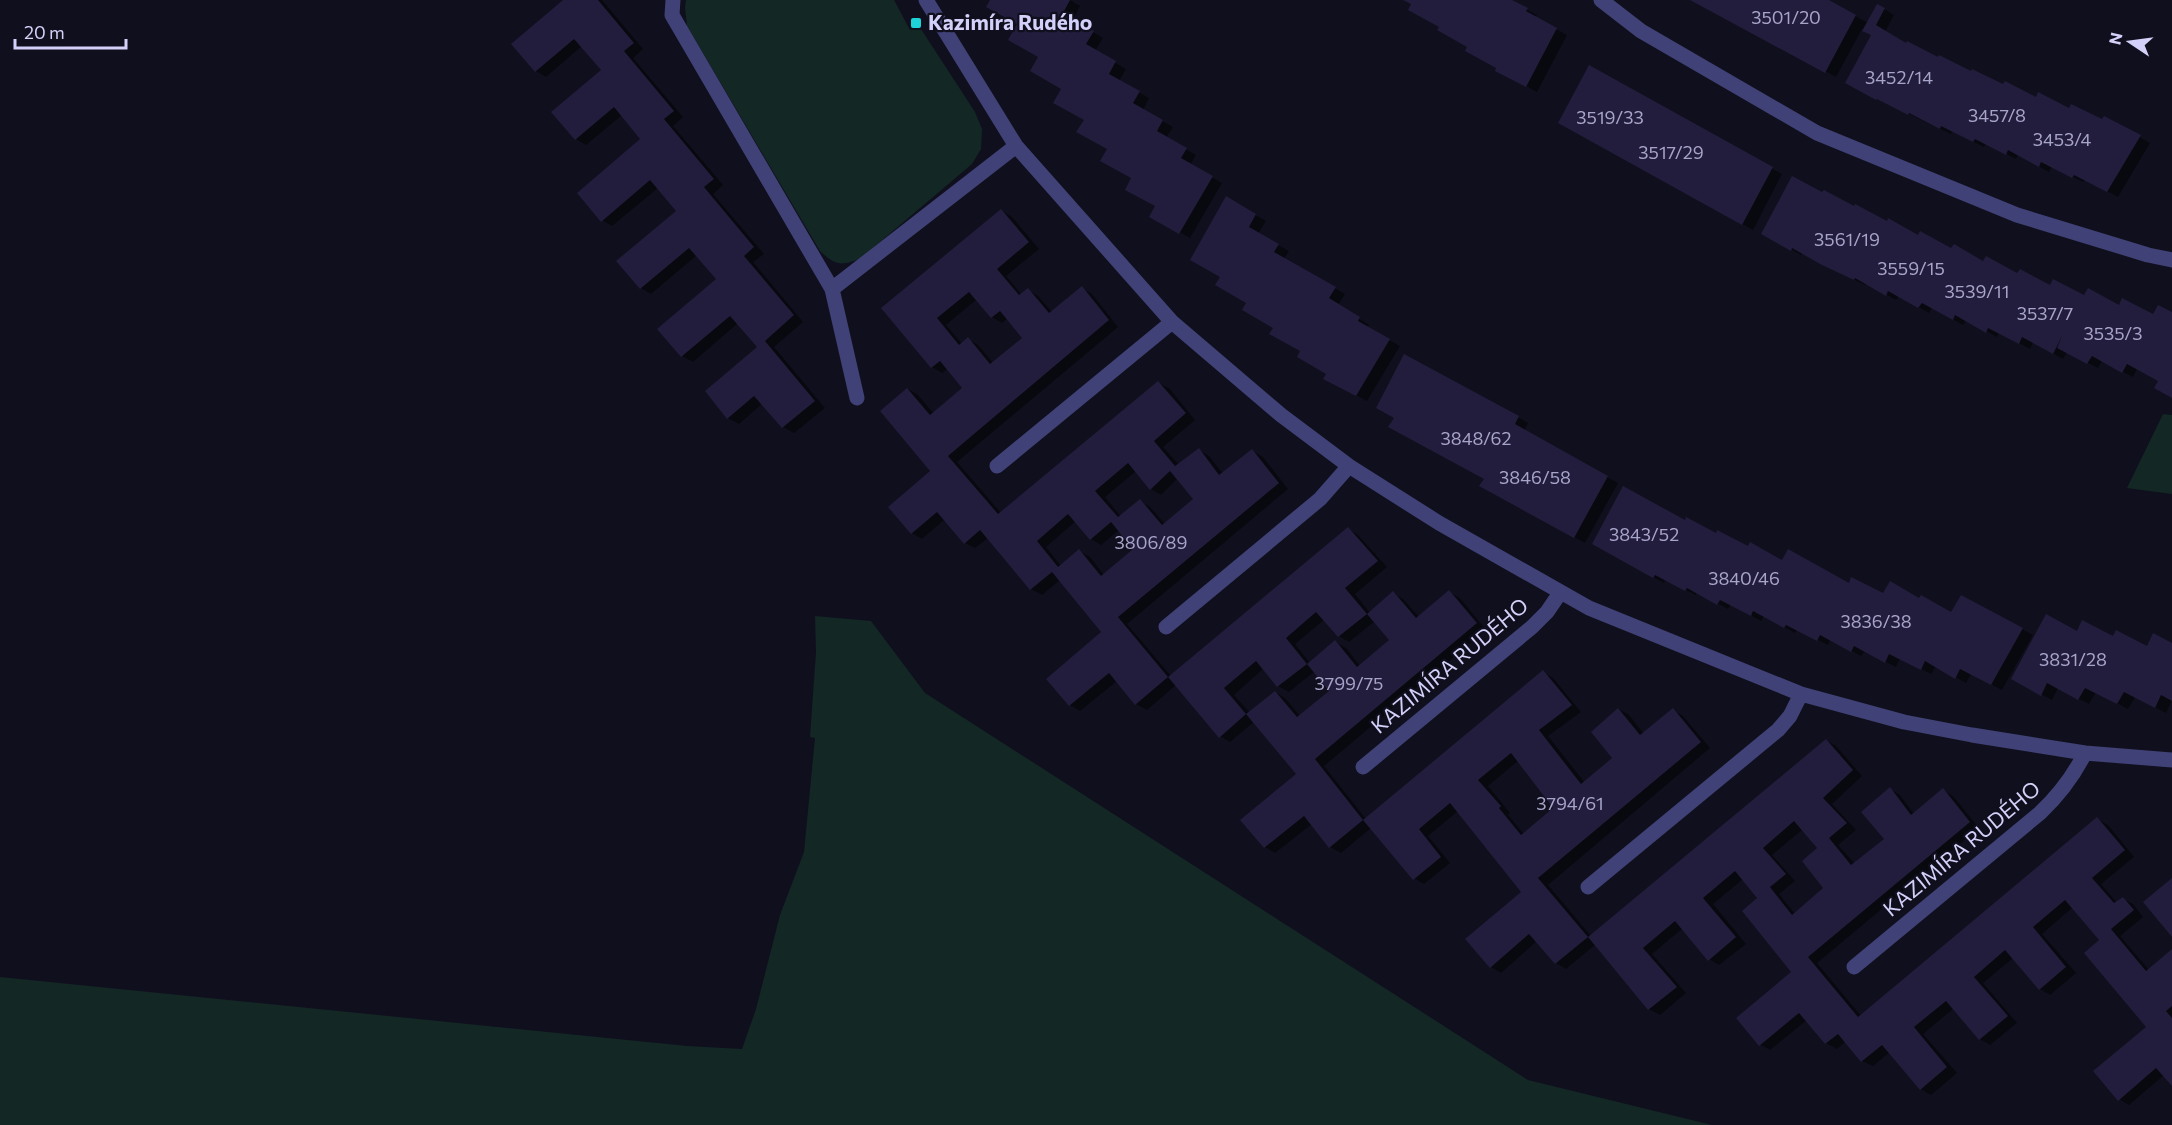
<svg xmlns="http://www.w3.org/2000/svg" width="2172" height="1125" font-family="Commissioner,sans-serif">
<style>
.green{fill:#132725}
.shadow{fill:#0007;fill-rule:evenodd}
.building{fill:#221d3c;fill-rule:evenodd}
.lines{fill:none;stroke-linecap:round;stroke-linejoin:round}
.minor{stroke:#404176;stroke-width:15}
.poi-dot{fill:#1dd2d9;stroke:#100f1d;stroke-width:2}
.labels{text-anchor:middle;stroke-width:4.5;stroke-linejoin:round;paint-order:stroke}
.number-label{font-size:18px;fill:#a7a4ca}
.poi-label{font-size:21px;font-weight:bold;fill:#d3d1f9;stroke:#100f1d;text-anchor:start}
.street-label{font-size:21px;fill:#d3d1f9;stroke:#100f1d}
</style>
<rect width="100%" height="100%" fill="#100f1d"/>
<path class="green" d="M686 0H894L910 30 919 26 975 112 982 129 981 149 972 164 861 258C841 267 835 265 820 251L687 26 685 7Z
M2163 414 2172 415V494L2127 488Z
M815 616 871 621 925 693 1528 1080 1712 1125H0V977L687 1046 742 1049 756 1009 780 915 804 852 815 738 810 737 816 652Z"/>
<path class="shadow" d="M566 0H602L643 49 633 58 683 117 673 126 723 185 713 194 764 254 753 262 803 322 774 347 825 408 794 433 783 427 763 403 739 424 728 418 759 347 738 323 693 362 682 356 718 279 697 255 651 294 641 288 678 211 658 188 612 226 602 220 642 139 622 115 586 145 576 139 603 71 582 46 546 77 536 71Z
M992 0H1070L1080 6 1073 20 1103 38 1095 51 1126 69 1119 81 1149 98 1143 110 1173 127 1166 138 1196 155 1190 165 1222 183 1190 238 1151 216 1157 206 1086 119 1019 24Z
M1405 0H1509L1537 15 1535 18 1567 35 1537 92 1497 70 1498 67Z
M1695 0H1826L1868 23 1884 9 1894 15 1885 32 1906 45 1971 73 2037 99 2102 121 2104 118 2150 143 2118 197 2085 179 2083 182 2052 166 2049 172 2018 155 2016 159 1986 143 1984 147 1952 131 1951 134 1857 89 1873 35 1862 29 1836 77Z
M1590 67 1782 174 1753 230 1560 122Z
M1823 195 1919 237 2051 287 2154 316 2172 314V396L2159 381 2137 369 2133 377 2102 361 2098 368 2067 352 2063 359 2033 342 2030 349 1999 332 1997 337 1966 320 1963 325 1932 307 1929 313 1899 296 1896 300 1866 283 1865 285 1834 270 1803 253 1801 255 1763 233Z
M1227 199 1266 221 1258 234 1289 251 1284 259 1345 294 1338 305 1369 325 1367 328 1400 346 1367 401 1325 378 1328 373 1275 327 1222 277Z
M1002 211 1012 217 1039 249 1006 276 1022 295 1028 290 1038 296 1052 312 1082 288 1092 294 1118 327 957 462 1001 513 1158 383 1169 388 1195 420 1163 447 1179 465 1199 450 1209 456 1223 474 1252 451 1263 457 1288 489 1127 624 1171 676 1348 529 1358 535 1387 567 1355 594 1370 613 1393 593 1403 599 1419 617 1449 592 1460 598 1486 630 1324 766 1366 819 1543 672 1553 678 1581 712 1548 736 1585 783 1615 758 1619 709 1629 715 1644 734 1673 710 1683 716 1710 748 1548 885 1591 936 1826 740 1836 746 1862 776 1832 804 1856 830 1838 845 1855 864 1886 839 1890 789 1900 795 1914 814 1943 790 1953 796 1979 828 1817 963 1861 1016 2097 819 2108 825 2134 857 2101 884 2117 903 2123 899 2133 904 2143 917 2120 936 2149 970 2172 951V1084L2164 1075 2129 1105 2119 1099 2149 1028 2101 940 2073 907 2042 934 2076 973 2050 995 2040 989 2013 958 1983 983 2017 1023 1990 1045 1980 1039 1954 1008 1923 1034 1957 1073 1931 1095 1921 1089 1890 1052 1873 1066 1862 1061 1846 1041 1837 1049 1826 1043 1807 1020 1770 1050 1760 1044 1793 972 1760 898 1743 879 1713 904 1746 944 1719 965 1709 959 1683 928 1652 954 1686 993 1660 1015 1649 1009 1596 944 1566 969 1556 963 1537 941 1501 973 1491 967 1523 892 1458 811 1428 836 1450 863 1424 884 1414 878 1371 828 1341 853 1330 847 1312 824 1275 853 1265 847 1298 774 1255 721 1230 742 1220 736 1176 685 1147 710 1136 704 1117 681 1080 711 1070 705 1104 632 1060 580 1042 595 1031 589 988 538 975 548 965 543 945 519 922 539 912 533 890 507 932 471 908 389 918 395 934 414 964 388 948 368 942 373 932 367 883 309ZM977 299 992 317 1002 323 1008 318 1024 338 994 364 978 345 968 339 962 344 946 325ZM1136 471 1151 489 1161 495 1178 478 1195 500 1165 524 1150 507 1140 501 1121 517 1105 497ZM1076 521 1091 539 1101 545 1119 530 1135 549 1104 575 1090 557 1079 551 1061 566 1046 547ZM1325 619 1339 636 1349 642 1375 621 1391 640 1360 666 1346 648 1335 642 1310 663 1295 644ZM1264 668 1278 686 1289 692 1315 671 1331 691 1300 716 1285 698 1275 692 1250 713 1234 695ZM1518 761 1555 809 1524 834 1508 815 1510 813 1488 786ZM1803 829 1819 848 1825 888 1795 914 1779 894 1795 881 1772 855Z
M1518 417 1528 423 1524 431 1618 483 1585 543 1481 486Z
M1685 522 1782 562 1883 595 1919 600 1952 614 1962 597 2033 635 2002 690 1971 674 1966 683 1936 666 1931 674 1900 658 1896 667 1865 651 1861 656 1831 639 1828 645 1797 629 1795 633 1764 616 1761 621 1731 604 1728 609 1697 592 1696 595 1665 580 1664 583 1594 543Z
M2077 633 2113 638 2147 648 2172 645V700L2166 713 2135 697 2128 709 2096 692 2089 704 2058 688 2052 700 2013 679Z"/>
<path class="building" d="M563 0H598L634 43 624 51 674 111 664 119 714 179 704 187 754 247 744 256 794 315 765 341 815 401 782 428 754 396 727 419 705 391 757 347 730 316 681 357 657 329 716 279 689 248 640 289 616 261 676 211 650 180 601 222 577 193 640 139 614 107 575 140 551 112 601 70 574 39 535 72 511 44Z
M990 0H1070L1063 13 1094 31 1086 44 1116 61 1109 74 1140 91 1133 103 1163 120 1157 131 1187 148 1181 158 1213 176 1179 234 1149 217 1155 206 1125 190 1131 178 1100 161 1107 149 1076 132 1084 120 1053 103 1061 89 1030 71 1038 57 1008 40 1017 24 986 7Z
M1403 0H1512L1528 8 1526 11 1557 28 1526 87 1495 71 1496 68 1465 51 1467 47 1437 30 1439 27 1408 10 1411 4Z
M1690 0H1829L1856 15 1825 73Z
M1877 4 1885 8 1876 25 1906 43 1907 41 1938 57 1939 55 1971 71 1972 69 2003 84 2005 81 2036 97 2038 92 2069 108 2071 104 2102 119 2104 116 2141 135 2107 192 2074 175 2072 178 2041 162 2039 167 2008 150 2006 155 1975 139 1973 142 1941 126 1940 129 1909 113 1908 115 1877 99 1876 100 1845 83 1871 35 1862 31Z
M1589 65 1773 167 1742 225 1558 123Z
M1792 176 1822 192 1824 190 1854 206 1855 204 1887 221 1888 218 1918 235 1920 231 1951 248 1954 244 1983 261 1986 256 2017 273 2020 269 2050 285 2053 279 2084 295 2088 288 2119 305 2122 298 2153 314 2158 305 2172 312V398L2154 388 2158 381 2127 364 2122 373 2092 356 2087 364 2057 348 2062 336 2053 354 2022 337 2019 344 1988 328 1986 333 1955 315 1953 320 1922 303 1918 308 1888 291 1886 296 1855 278 1854 280 1822 265 1792 248 1791 251 1761 234Z
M1226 196 1256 214 1249 227 1279 244 1274 252 1336 287 1329 298 1360 317 1358 321 1390 339 1356 396 1323 379 1326 374 1297 357 1300 351 1269 334 1273 328 1242 310 1246 303 1215 285 1220 277 1190 260Z
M1001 209 1029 242 997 269 1019 295 1028 288 1049 313 1082 286 1109 320 948 456 998 514 1158 381 1186 413 1154 441 1175 466 1199 448 1219 475 1252 449 1279 483 1118 617 1168 677 1135 705 1109 673 1069 706 1046 679 1101 632 1052 572 1030 590 980 530 964 544 937 512 911 534 888 507 930 471 880 411 907 388 930 415 962 388 940 361 931 368 881 308ZM969 292 991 318 1000 311 1022 338 990 364 968 337 959 345 937 318ZM1128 463 1150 490 1170 471 1193 499 1162 525 1140 499 1118 517 1095 491ZM1068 514 1090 540 1111 522 1133 549 1101 576 1079 549 1058 567 1037 541Z
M1404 354 1519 416 1515 424 1608 476 1574 538 1479 486 1484 479 1388 427 1394 418 1376 408Z
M1623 486 1685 520 1686 517 1716 533 1717 530 1748 546 1750 542 1782 560 1788 549 1849 583 1851 577 1883 593 1890 581 1919 598 1921 595 1951 612 1961 595 2023 628 1991 685 1960 669 1955 679 1925 661 1921 670 1889 654 1885 663 1854 646 1851 652 1820 635 1817 641 1786 625 1784 628 1753 611 1751 616 1720 600 1717 605 1687 588 1685 591 1655 575 1653 578 1592 544Z
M1348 527 1378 561 1345 588 1367 614 1338 637 1316 612 1286 638 1307 664 1335 640 1357 667 1389 640 1367 614 1393 591 1416 618 1449 590 1477 623 1315 759 1363 820 1329 848 1304 816 1264 848 1240 820 1296 774 1246 714 1219 738 1168 677ZM1256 661 1277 687 1307 664 1329 691 1297 717 1275 691 1246 714 1224 688Z
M2046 614 2077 631 2082 620 2113 636 2116 630 2147 646 2153 633 2172 643V701L2161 695 2155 708 2124 692 2117 704 2085 688 2078 700 2047 683 2041 696 2011 679Z
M1543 670 1572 705 1539 730 1581 784 1612 758 1591 732 1618 708 1640 735 1673 708 1701 742 1538 878 1588 937 1555 964 1529 934 1490 968 1465 939 1521 892 1450 803 1419 829 1441 857 1413 880 1363 820ZM1511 753 1553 808 1521 835 1499 808 1501 806 1478 780Z
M1826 739 1853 770 1823 798 1847 823 1829 838 1851 865 1884 839 1861 812 1890 787 1911 815 1943 788 1970 822 1808 957 1858 1017 2097 817 2125 850 2092 878 2114 903 2123 897 2134 910 2111 929 2146 971 2172 949V1006L2166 1011 2172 1018V1086L2156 1068 2118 1101 2093 1071 2146 1027 2084 953 2099 940 2065 900 2033 927 2066 967 2039 990 2005 950 1974 977 2008 1016 1979 1040 1946 1001 1914 1027 1947 1067 1920 1090 1882 1045 1861 1062 1838 1034 1825 1044 1799 1013 1759 1046 1736 1018 1791 972 1742 911 1757 898 1735 871 1703 898 1736 937 1708 961 1675 921 1643 948 1677 987 1648 1010 1588 937ZM1794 821 1817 848 1802 861 1823 888 1792 915 1770 887 1786 874 1763 848Z
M2172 878V937L2143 902Z"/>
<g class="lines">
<path class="minor" d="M673 0 672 15 832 289 857 398
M926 0 1016 146 1172 322 1281 415 1349 466 1439 523 1589 608 1801 694 1904 722 1972 735 2085 753 2172 760
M1601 0 1641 31 1817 133 2017 215 2148 255 2172 260
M832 289 1016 146
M997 466 1172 322
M1166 627 1320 499 1349 466
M1363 767 1532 627 1547 612 1560 593
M1588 887 1778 730 1790 716 1801 694
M1854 967 2040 813C2059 795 2073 777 2085 753"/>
</g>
<rect class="poi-dot" x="910" y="17" width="12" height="12" rx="3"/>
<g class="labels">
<g class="number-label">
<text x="1786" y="24">3501/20</text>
<text x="1899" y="84">3452/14</text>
<text x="1997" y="122">3457/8</text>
<text x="1610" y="124">3519/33</text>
<text x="2062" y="146">3453/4</text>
<text x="1671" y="159">3517/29</text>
<text x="1847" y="246">3561/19</text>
<text x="1911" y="275">3559/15</text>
<text x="1977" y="298">3539/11</text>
<text x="2045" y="320">3537/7</text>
<text x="2113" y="340">3535/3</text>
<text x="1476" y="445">3848/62</text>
<text x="1535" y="484">3846/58</text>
<text x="1644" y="541">3843/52</text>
<text x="1151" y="549">3806/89</text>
<text x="1744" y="585">3840/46</text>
<text x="1876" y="628">3836/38</text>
<text x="2073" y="666">3831/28</text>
<text x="1349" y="690">3799/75</text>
<text x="1570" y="810">3794/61</text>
</g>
<g class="poi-label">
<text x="928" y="30">Kazimíra Rudého</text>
</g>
<g class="street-label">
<text transform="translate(1450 666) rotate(-40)" y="7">KAZIMÍRA RUDÉHO</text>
<text transform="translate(1962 849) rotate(-40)" y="7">KAZIMÍRA RUDÉHO</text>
</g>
</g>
<g transform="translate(2130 42) rotate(283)" stroke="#100f1d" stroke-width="4.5" paint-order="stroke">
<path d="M0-4.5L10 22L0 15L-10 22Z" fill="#d3d1f9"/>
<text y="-9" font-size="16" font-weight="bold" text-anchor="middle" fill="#d3d1f9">N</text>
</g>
<path d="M15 39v9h111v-9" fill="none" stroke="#d3d1f9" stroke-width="3"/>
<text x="24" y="39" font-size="18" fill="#d3d1f9" stroke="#100f1d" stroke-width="4.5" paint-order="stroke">20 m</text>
</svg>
